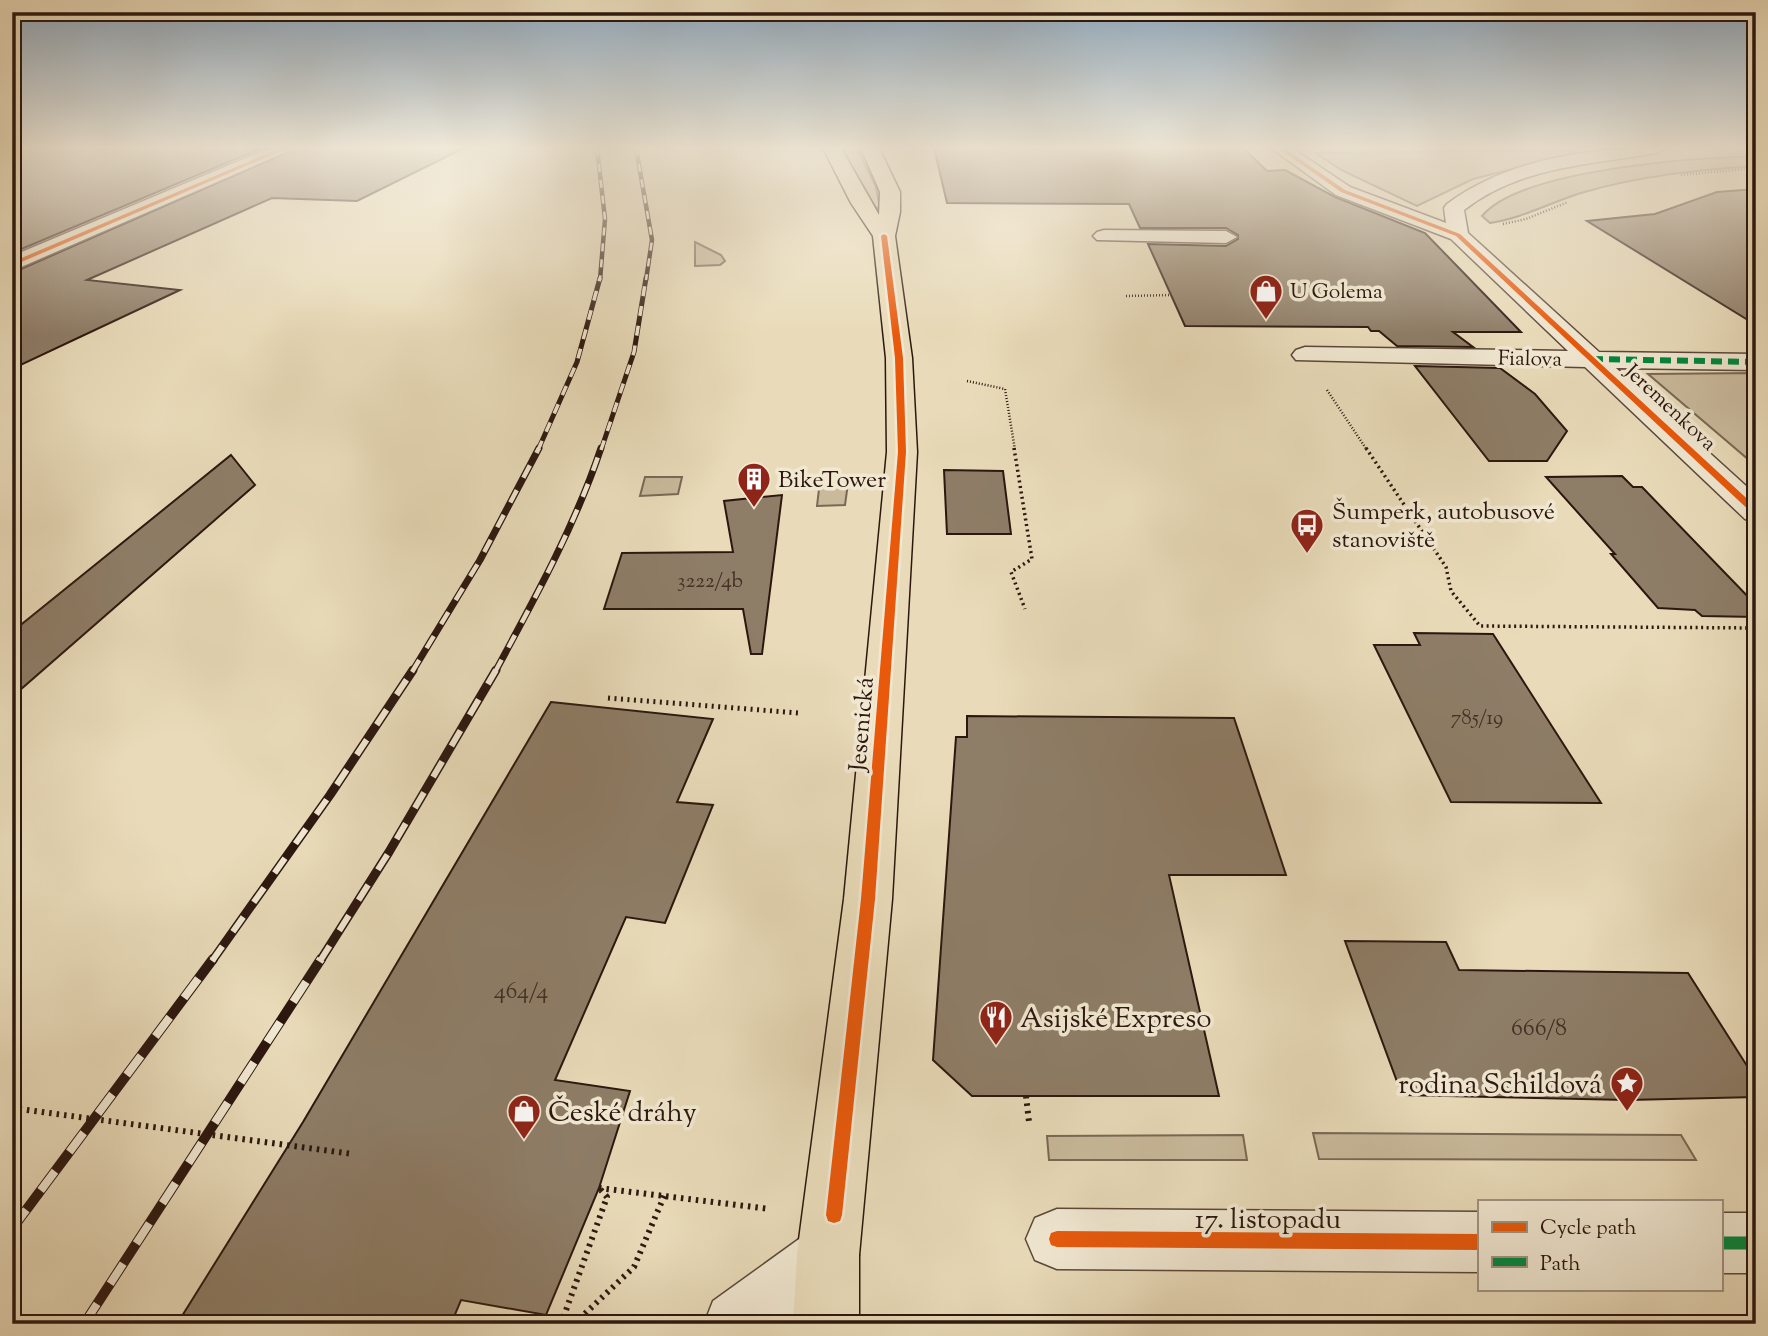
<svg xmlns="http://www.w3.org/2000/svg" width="1768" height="1336" font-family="'Sorts Mill Goudy',serif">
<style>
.green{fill:#c9ba9c;stroke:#7a6856;stroke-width:2}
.building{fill:#8e7d67;stroke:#2c170f;stroke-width:2}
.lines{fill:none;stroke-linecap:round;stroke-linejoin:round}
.minor-casing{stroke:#5b483a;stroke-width:3}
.major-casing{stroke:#2c170f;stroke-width:3}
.path-far3{stroke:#2c170f;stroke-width:2.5;stroke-dasharray:1 2;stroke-linecap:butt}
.path-far2{stroke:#2c170f;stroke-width:3.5;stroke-dasharray:2 3.5;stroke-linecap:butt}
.path-far1{stroke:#2c170f;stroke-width:5;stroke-dasharray:2 4.5;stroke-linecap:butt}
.path{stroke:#2c170f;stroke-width:6;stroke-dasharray:2.5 5;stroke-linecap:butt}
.minor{fill:#f1e8d2;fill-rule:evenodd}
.major{fill:#e9dbb9;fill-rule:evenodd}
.rail-far4-casing{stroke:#2c170f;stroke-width:4.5}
.rail-far3-casing{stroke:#2c170f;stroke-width:5}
.rail-far2-casing{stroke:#2c170f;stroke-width:7}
.rail-far1-casing{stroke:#2c170f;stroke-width:9}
.rail-casing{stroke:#2c170f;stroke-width:10}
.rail-far4{stroke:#f1e8d2;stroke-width:2.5;stroke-dasharray:8;stroke-linecap:butt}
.rail-far3{stroke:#f1e8d2;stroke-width:3.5;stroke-dasharray:10;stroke-linecap:butt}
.rail-far2{stroke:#f1e8d2;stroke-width:4.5;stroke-dasharray:14;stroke-linecap:butt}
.rail-far1{stroke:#f1e8d2;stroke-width:6;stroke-dasharray:18;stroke-linecap:butt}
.rail{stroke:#f1e8d2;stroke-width:8;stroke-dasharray:24;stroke-linecap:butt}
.quiet-far1{stroke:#00873e;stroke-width:6;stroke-dasharray:11 6;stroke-linecap:butt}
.quiet{stroke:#00873e;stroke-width:13;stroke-dasharray:26 13;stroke-linecap:butt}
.cycleway-casing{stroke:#f1e8d2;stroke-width:5}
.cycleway{fill:#e8590c;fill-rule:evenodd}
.labels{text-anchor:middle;stroke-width:7;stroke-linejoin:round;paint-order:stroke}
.far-poi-label{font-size:21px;fill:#2c170f;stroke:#f1e8d2;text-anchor:start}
.far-street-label{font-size:21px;fill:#2c170f;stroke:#f1e8d2}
.number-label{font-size:21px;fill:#443025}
.poi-label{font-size:24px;fill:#2c170f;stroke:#f1e8d2;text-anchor:start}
.street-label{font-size:24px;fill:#2c170f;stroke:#f1e8d2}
.near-number-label{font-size:24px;fill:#443025}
.near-poi-label{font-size:28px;fill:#2c170f;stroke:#f1e8d2;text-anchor:start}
.near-street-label{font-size:28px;fill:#2c170f;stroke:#f1e8d2}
</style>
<rect width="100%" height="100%" fill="#e9dbb9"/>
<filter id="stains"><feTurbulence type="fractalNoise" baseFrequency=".00286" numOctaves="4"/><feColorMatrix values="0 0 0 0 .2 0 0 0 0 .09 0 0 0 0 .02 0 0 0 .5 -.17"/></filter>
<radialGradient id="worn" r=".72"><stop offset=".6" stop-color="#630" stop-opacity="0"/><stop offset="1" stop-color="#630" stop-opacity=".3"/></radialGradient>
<path class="green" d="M841 148H857L876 187 880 208H876Z
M1564 150 1575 153 1473 179 1417 206 1341 170 1316 153Z
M1756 156V166C1697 170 1638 176 1581 193 1549 203 1523 218 1490 223L1482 216C1521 169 1695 158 1756 156Z
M695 242 721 255 725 261 720 265 695 266Z
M1756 373V466L1648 374Z
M849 476 845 505 817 506 819 489Z
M645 477H682L678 494 640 496Z
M1313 1133 1681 1135 1696 1160 1319 1159Z
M1243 1135 1247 1160H1049L1047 1136Z"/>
<path class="building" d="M12 148H262L12 253Z
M297 148H464L357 201 272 198 87 280 180 290 12 369V273Z
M934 148H1243L1267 171 1285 170 1335 197 1425 233 1521 332H1453L1473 347 1397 346 1379 331H1371L1368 327 1185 326 1148 244 1226 246 1238 239V235L1226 228H1140L1129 204 947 203Z
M1756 189V325L1587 221 1655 214 1717 192Z
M1415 366 1500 368 1535 394 1567 431 1547 461H1489Z
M231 455 255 485 12 697V632Z
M944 470 1003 471 1011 534H947Z
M1622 476 1633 487H1642L1756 605V617L1702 616 1695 610 1658 608 1611 554H1615L1546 477Z
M782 495 762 654H751L743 609H604L622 553 733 552 724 501Z
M1414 633 1493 634 1601 803 1451 802 1374 645H1420Z
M551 702 713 719 677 802 713 805 665 923 626 917 555 1080 630 1091 599 1188 546 1315 461 1300 451 1324H177L303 1122Z
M967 716 1234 718 1286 875H1169L1219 1096H972L933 1060 956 737H967Z
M1345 941 1446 942 1459 970 1688 973 1756 1080V1097L1628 1100 1402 1095Z"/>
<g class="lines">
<defs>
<path id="minor" d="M270 148H295L12 271V256Z
M1271 148H1292L1350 187 1446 223 1444 208 1447 204C1509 158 1590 148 1666 148L1657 153C1590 165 1520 166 1464 210L1468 233 1599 352 1756 354V370L1616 368 1756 495V522L1745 519 1585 367 1296 360 1292 355 1296 350 1305 347 1568 351 1451 239 1336 195Z
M1104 230 1226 231 1237 237 1226 243 1097 240 1093 236 1097 232Z
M1057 1209 1479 1212V1272L1057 1269 1035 1260 1026 1239 1035 1218Z
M1721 1213H1756V1273H1721Z
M828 1225 850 1234 859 1255 850 1276 789 1324H704L713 1301 806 1234Z"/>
<path id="major" d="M823 148H841L879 215 880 192 861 148H879L900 192V212L895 236 912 358 917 452 892 899 859 1255V1324H793L797 1255 844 899 887 452 886 358 873 236 851 203Z"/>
</defs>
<use href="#minor" class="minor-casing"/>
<use href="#major" class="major-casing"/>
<path class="path-far3" d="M1681 175 1756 168
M1503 224 1526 219 1568 202
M1126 296 1171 295
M967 381 1005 389 1015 450
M1327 390 1367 450"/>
<path class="path-far2" d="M1014 448 1032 559 1011 572 1025 609
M1366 448 1446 567 1451 591 1480 626 1756 628"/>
<path class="path-far1" d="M608 698 799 713"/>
<path class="path" d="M1026 1096 1029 1122
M12 1108 353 1154
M599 1188 770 1209
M561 1324 607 1197 600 1189
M574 1324 634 1267 665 1194"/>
<use href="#minor" class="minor"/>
<use href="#major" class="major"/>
<defs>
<path id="rail-far4" d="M597 148 605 219 600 280
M636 148 652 240 646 280"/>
<path id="rail-far3" d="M538 450 577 362 600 278
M601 450 634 352 646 278"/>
<path id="rail-far2" d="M412 672 480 560 539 448
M495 672C534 600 575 526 601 448"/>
<path id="rail-far1" d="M212 961 330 795 413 670
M320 961 389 852 496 670"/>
<path id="rail" d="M12 1229 213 959
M84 1324 321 959"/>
</defs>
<use href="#rail-far4" class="rail-far4-casing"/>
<use href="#rail-far3" class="rail-far3-casing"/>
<use href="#rail-far2" class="rail-far2-casing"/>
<use href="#rail-far1" class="rail-far1-casing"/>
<use href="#rail" class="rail-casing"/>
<use href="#rail-far4" class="rail-far4"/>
<use href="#rail-far3" class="rail-far3"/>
<use href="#rail-far2" class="rail-far2"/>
<use href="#rail-far1" class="rail-far1"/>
<use href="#rail" class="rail"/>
<path class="quiet-far1" d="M1592 359 1756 362"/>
<path class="quiet" d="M1721 1243H1756"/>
<defs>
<path id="cycleway" d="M281 148H288L12 266V262Z
M1278 148H1284L1345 190 1460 234 1756 507V515L1753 514 1456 236 1341 192Z
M884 234 887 236 903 358 906 452 875 899 842 1215 840 1221 834 1223 828 1221 826 1215 861 899 898 452 895 358 881 236Z
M1057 1231 1479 1234V1250L1057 1247 1051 1245 1049 1239 1051 1233Z"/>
</defs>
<use href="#cycleway" class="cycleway-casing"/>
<use href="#cycleway" class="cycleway"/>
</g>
<linearGradient id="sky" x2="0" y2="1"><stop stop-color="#8fa9be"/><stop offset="0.44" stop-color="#f5efe0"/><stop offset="1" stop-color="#f5efe0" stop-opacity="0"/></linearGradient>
<rect width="1768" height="335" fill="url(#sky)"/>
<defs>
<symbol id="shop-pin" viewBox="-11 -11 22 30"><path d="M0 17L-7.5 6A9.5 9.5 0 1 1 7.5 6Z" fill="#8f2418" stroke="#f1e8d2"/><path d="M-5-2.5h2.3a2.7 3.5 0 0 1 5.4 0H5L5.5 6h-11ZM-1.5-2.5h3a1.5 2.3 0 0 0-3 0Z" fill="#fff"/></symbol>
<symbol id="building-pin" viewBox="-11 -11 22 30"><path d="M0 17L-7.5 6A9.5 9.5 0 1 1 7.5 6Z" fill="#8f2418" stroke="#f1e8d2"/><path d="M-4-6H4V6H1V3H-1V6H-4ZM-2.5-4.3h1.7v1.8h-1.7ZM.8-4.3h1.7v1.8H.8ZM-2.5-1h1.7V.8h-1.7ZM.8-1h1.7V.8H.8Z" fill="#fff"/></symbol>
<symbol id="bus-pin" viewBox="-11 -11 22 30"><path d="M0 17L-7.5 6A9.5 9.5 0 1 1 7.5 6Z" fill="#8f2418" stroke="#f1e8d2"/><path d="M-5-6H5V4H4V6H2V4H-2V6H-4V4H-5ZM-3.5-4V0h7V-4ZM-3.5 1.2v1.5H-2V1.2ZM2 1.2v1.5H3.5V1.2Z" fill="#fff"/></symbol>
<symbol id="restaurant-pin" viewBox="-11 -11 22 30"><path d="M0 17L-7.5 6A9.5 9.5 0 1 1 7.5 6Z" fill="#8f2418" stroke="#f1e8d2"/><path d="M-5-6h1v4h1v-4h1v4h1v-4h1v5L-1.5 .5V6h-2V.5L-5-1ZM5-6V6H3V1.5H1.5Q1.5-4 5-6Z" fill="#fff"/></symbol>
<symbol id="sight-pin" viewBox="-11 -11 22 30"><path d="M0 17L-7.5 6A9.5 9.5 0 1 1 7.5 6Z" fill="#8f2418" stroke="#f1e8d2"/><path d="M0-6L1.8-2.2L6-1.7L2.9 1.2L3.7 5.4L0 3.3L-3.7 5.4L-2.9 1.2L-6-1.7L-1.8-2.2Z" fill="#fff"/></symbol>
</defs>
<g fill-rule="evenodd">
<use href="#shop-pin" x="1247" y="272" width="38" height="52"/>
<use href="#building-pin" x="735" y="460" width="38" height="52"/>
<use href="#bus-pin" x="1288" y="506" width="38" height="52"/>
<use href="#restaurant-pin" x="977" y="998" width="38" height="52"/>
<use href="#sight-pin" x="1608" y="1064" width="38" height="52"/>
<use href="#shop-pin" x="505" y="1092" width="38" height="52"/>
</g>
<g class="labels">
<g class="far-poi-label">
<text x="1290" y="298">U Golema</text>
</g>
<g class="far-street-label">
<text transform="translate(1530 358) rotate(1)" y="7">Fialova</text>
<text transform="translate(1671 407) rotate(43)" y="7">Jeremenkova</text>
</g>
<g class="number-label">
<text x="710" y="587">3222/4b</text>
<text x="1477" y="724">785/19</text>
</g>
<g class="poi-label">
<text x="778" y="487">BikeTower</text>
<text x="1332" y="519">Šumperk, autobusové<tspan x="1332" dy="28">stanoviště</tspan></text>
</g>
<g class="street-label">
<text transform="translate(861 724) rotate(-85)" y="8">Jesenická</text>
</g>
<g class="near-number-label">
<text x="521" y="998">464/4</text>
<text x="1539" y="1035">666/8</text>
</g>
<g class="near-poi-label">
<text x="1020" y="1027">Asijské Expreso</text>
<text x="1602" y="1093" text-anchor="end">rodina Schildová</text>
<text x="548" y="1121">České dráhy</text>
</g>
<g class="near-street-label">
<text x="1268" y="1228">17. listopadu</text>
</g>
</g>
<rect width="1768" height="1336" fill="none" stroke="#e9dbb9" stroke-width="42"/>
<rect x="14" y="14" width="1740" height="1308" fill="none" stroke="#2c170f" stroke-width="3.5"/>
<rect x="21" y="21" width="1726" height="1294" fill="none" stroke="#2c170f" stroke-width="2"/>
<rect x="1478" y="1200" width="245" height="91" fill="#f1e8d2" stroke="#a29484" stroke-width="2"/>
<rect x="1492" y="1222" width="35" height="10" fill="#e8590c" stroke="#a29484" stroke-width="2"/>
<text x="1540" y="1234" font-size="21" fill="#2c170f">Cycle path</text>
<rect x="1492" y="1257" width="35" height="10" fill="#00873e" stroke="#a29484" stroke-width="2"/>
<text x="1540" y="1270" font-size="21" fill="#2c170f">Path</text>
<rect width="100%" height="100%" filter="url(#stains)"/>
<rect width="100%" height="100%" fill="url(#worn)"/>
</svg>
